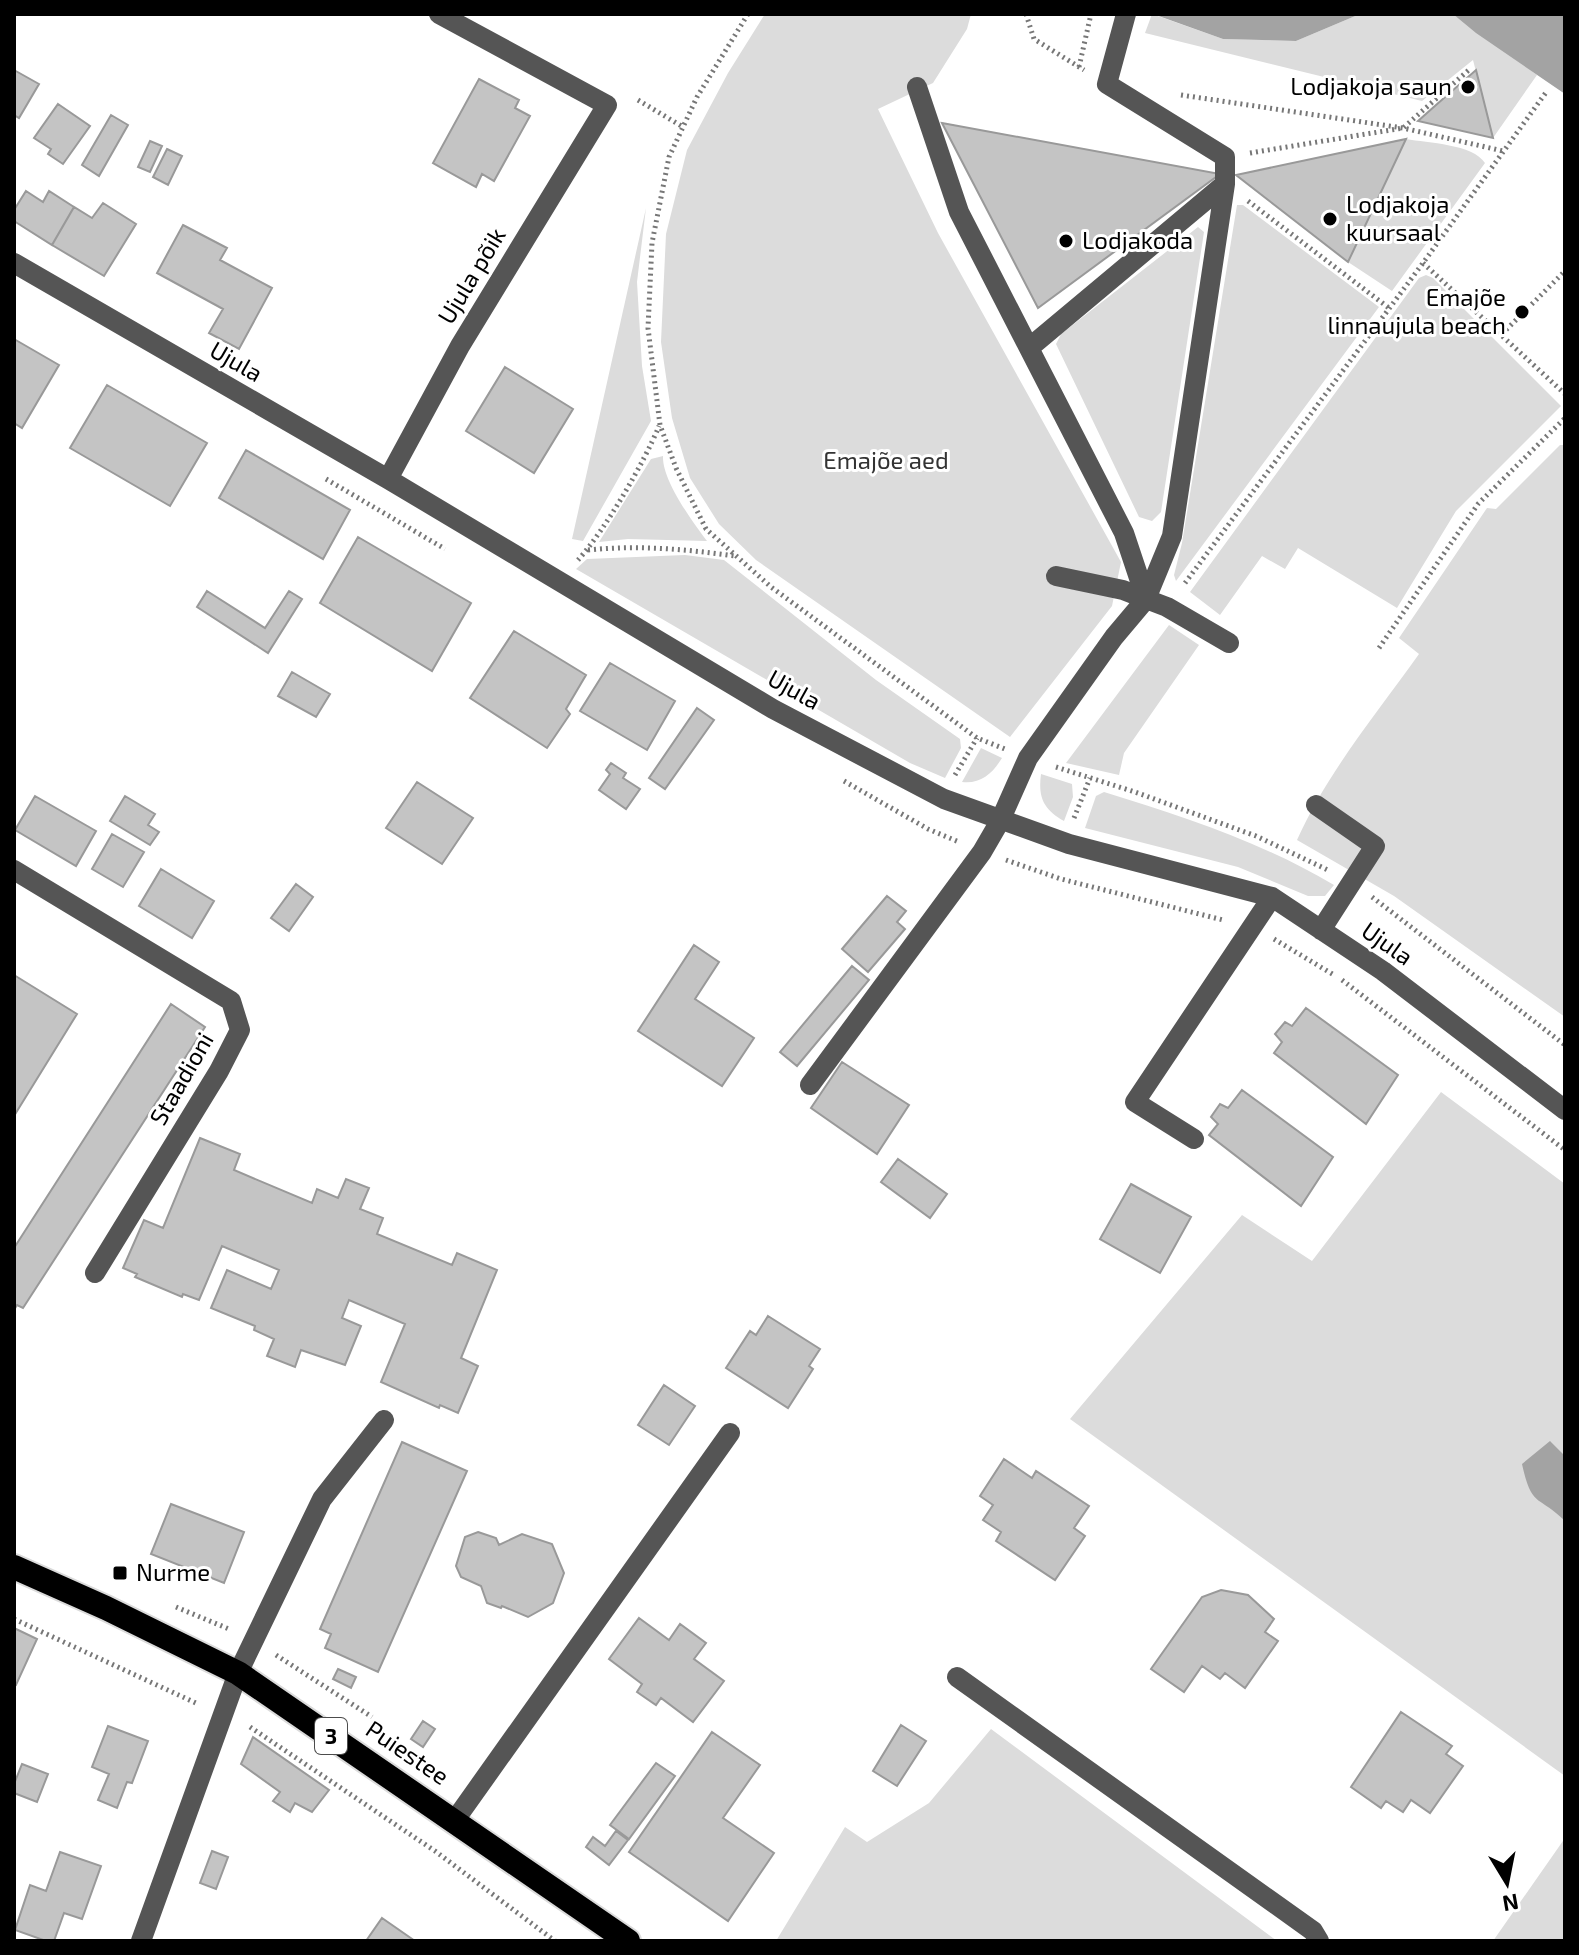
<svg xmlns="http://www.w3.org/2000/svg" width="1579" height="1955" font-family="'Exo 2',sans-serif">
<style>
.green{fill:#dcdcdc}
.water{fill:#a3a3a3}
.building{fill:#c4c4c4;stroke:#999;stroke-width:2}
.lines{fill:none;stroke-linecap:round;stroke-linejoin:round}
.highway-casing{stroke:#dbdbdb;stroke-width:28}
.path{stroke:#777;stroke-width:5;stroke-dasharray:2 4;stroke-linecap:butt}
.minor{stroke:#555;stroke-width:20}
.highway{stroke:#000;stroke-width:24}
.poi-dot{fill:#000;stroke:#fff;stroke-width:3}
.labels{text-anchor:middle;stroke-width:6;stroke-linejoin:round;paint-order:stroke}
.shield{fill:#fff;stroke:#4c4c4c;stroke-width:2}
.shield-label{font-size:22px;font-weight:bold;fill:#000}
.poi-label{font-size:24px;fill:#000;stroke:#fff;text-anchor:start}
.street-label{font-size:24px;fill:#000;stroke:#fff}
.park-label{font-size:24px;fill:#333;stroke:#fff}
</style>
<rect width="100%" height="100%" fill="#fff"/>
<path class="green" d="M765 14H971L967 29 933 83 878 109 938 233 1121 562 1112 606 1010 737 756 560 719 524 690 478 672 418 661 342 666 234 687 150 728 73Z
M1152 14 1223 39 1296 41 1360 14H1453L1537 75 1493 138 1473 60 1422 101 1145 33Z
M1406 139C1428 143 1473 144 1485 163L1392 291 1348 262Z
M1237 205H1243L1379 307 1176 581 1174 575 1182 543Z
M646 208 637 282 642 366 651 421 583 541 572 539Z
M1198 227 1204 232 1161 512 1152 521 1139 517 1056 344 1061 334Z
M1426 275 1433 278 1561 406 1456 511 1397 608 1298 548 1285 569 1262 556 1220 615 1190 592 1419 278Z
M1560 445H1565V1017L1394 896 1297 840C1327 773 1377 713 1419 654L1399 638 1487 508 1496 509Z
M663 456C662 480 692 521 707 541L628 539 599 542 651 459Z
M685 555 724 560 876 680 960 739 961 748 945 778 910 763 576 569 587 559Z
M1169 625 1199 645 1124 753 1119 775 1066 763Z
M981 748 1002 758C992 774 981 784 962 782Z
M1041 774 1072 784 1073 797 1064 821C1043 809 1038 797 1041 774Z
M1104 792C1184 817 1262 842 1334 885L1325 896H1308L1238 867 1085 828 1096 796Z
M1441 1092 1565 1184V1776L1070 1419 1242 1215 1312 1261Z
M991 1729 1277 1941H776L845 1827 867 1842 929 1803Z
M1565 1838V1941H1493Z"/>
<path class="water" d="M1153 14H1360L1296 41 1223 39Z
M1453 14H1565V94L1476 33Z
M1550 1441 1565 1456V1521C1538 1494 1532 1509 1522 1464Z"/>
<path class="building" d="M14 70 39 84 19 118 14 115Z
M1476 70 1493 138 1418 121 1436 105Z
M479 79 519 100 515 108 530 116 494 181 482 174 476 187 433 163Z
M58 104 90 126 63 164 48 154 51 149 34 138Z
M111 115 128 125 99 176 82 165Z
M942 123 1220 174 1038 308Z
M1406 139 1348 262 1236 175Z
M150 141 162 146 150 172 138 167Z
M167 149 182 156 168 185 153 177Z
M26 191 43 202 49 191 74 207 52 245 14 221V210Z
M103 203 136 224 104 276 52 245 74 207 92 218Z
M183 225 227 248 220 260 272 288 239 349 209 333 223 309 157 273Z
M14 339 59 365 22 428 14 423Z
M505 367 573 409 534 473 466 431Z
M107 385 207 443 170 506 70 448Z
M246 450 350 510 323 559 219 498Z
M358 537 471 603 432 671 320 603Z
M207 591 265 628 289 591 302 599 268 653 197 607Z
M514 631 586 675 566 709 570 714 547 748 470 698Z
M610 663 675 701 647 750 580 711Z
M292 672 330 694 316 717 278 696Z
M697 708 714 720 665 789 649 778Z
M611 763 626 773 623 778 640 789 626 809 599 790 610 774 606 770Z
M417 782 473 818 442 864 386 828Z
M35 796 96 831 76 866 15 830Z
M125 796 155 814 148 825 159 832 150 845 110 821Z
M112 834 144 852 123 887 92 869Z
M161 869 214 901 192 938 139 906Z
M296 884 313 897 289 931 271 918Z
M887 896 906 911 897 922 905 929 868 972 842 949Z
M694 945 719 962 695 999 754 1038 722 1086 638 1031Z
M852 966 869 980 797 1066 780 1052Z
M14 975 77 1014 14 1116Z
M171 1004 205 1027 23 1308 17 1305 14 1310V1248Z
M1306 1008 1398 1075 1366 1124 1274 1053 1282 1042 1275 1034 1285 1022 1292 1026Z
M842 1062 909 1105 877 1154 811 1108Z
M1242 1090 1333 1157 1301 1206 1209 1135 1218 1124 1211 1117 1220 1104 1228 1108Z
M200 1138 240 1154 234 1170 312 1203 317 1189 338 1198 346 1179 369 1188 360 1209 383 1218 377 1234 452 1265 457 1253 497 1270 461 1358 478 1366 458 1413 440 1405 439 1408 381 1382 405 1324 349 1300 342 1318 361 1326 345 1365 301 1350 295 1367 267 1356 274 1339 254 1330 255 1326 211 1308 227 1270 271 1289 279 1270 222 1246 199 1300 183 1294 182 1297 135 1277 137 1274 123 1268 144 1220 163 1228Z
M898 1159 947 1194 930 1218 881 1182Z
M1131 1184 1191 1217 1160 1273 1100 1239Z
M768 1316 820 1349 809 1366 813 1369 788 1408 726 1368 750 1331 756 1335Z
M664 1385 695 1406 669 1445 638 1425Z
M402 1442 467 1471 378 1672 325 1648 331 1634 320 1629Z
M1004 1459 1032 1478 1036 1471 1089 1506 1074 1528 1085 1536 1055 1580 996 1541 1001 1532 983 1520 993 1505 980 1496Z
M171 1504 244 1532 224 1583 151 1554Z
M478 1532 496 1538 499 1545 522 1534 552 1544 564 1573 553 1603 528 1617 502 1606 501 1608 487 1603 481 1586 461 1577 456 1566 465 1537Z
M1221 1590 1248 1595 1274 1619 1265 1632 1278 1641 1245 1688 1225 1673 1220 1679 1202 1666 1184 1692 1151 1669 1202 1597Z
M639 1618 669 1640 680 1624 706 1643 694 1659 724 1681 693 1722 661 1698 656 1705 637 1692 642 1684 609 1659Z
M14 1628 37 1639 16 1685 14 1684Z
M338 1669 356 1677 351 1688 333 1679Z
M1401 1712 1452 1746 1446 1754 1463 1766 1430 1813 1411 1800 1403 1812 1386 1801 1381 1808 1351 1787Z
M423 1721 435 1729 423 1747 411 1739Z
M901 1725 926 1741 897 1786 873 1771Z
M108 1726 148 1741 132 1783 127 1782 117 1808 98 1800 109 1774 92 1767Z
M712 1732 760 1765 723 1818 774 1853 728 1921 629 1852Z
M253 1737 329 1790 312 1812 295 1803 290 1812 273 1801 280 1792 241 1764Z
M656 1763 675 1776 629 1839 610 1825Z
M22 1764 48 1774 37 1802 14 1793V1784Z
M616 1831 628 1840 609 1865 586 1847 593 1837 605 1846Z
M212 1851 228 1857 216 1889 200 1883Z
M60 1852 101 1866 82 1919 64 1913 54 1941H46L15 1930 30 1885 46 1891Z
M382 1918 415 1941H366Z"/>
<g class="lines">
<defs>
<path id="highway" d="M14 1567 106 1608 238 1673 628 1941"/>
</defs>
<use href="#highway" class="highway-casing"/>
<path class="path" d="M748 14 697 97 669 157 652 243 648 328 660 425 676 468 706 529 771 587 977 738 1005 749
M1026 14 1034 39 1084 70
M1079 67 1091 14
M1181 95 1403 128 1503 151
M638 100 683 127
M1250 153 1403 128 1471 68
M1248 201 1389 308
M1423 263 1565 394
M1502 334 1565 271
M326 479 445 549
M588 550C638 545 685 549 735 556
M578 560C605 530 644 463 659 426
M1185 583 1423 263 1547 91
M1379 648 1478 504 1565 418
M1056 767 1135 792 1256 836 1330 871
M955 775 977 738
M844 781 928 829 959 842
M1074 818 1090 778
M1006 860 1061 879 1223 920
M1372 897 1565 1045
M1274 939 1334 975
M1342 980 1565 1150
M176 1607 229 1629
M14 1619 198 1704
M276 1655 372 1717
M250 1727 435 1851 555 1941"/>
<path class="minor" d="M1126 14 1107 84 1225 157V184L1172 536 1146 599
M917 87 959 212 1124 533 1146 599
M14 263 388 479 773 709 944 799 1069 844 1272 897 1383 971 1565 1110
M1029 348 1225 184
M388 479 460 346 607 105 439 14
M1056 576 1123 590 1146 599
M1316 805 1375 846 1321 930
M14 870 231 1001 240 1030 219 1071 95 1273
M810 1085 982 852 1000 821 1028 758 1114 637 1146 599 1167 607 1229 643
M1194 1139 1135 1102 1272 897
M957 1677 1313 1931 1319 1941
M455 1820 730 1433
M141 1941 238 1673 322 1499 384 1420"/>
<use href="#highway" class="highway"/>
</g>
<g class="poi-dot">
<circle cx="1468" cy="87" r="8"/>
<circle cx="1330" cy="219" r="8"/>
<circle cx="1066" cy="241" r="8"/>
<circle cx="1522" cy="312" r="8"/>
<rect x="112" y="1565" width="16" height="16" rx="4"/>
</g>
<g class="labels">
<rect class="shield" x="315" y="1718" width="32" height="36" rx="6"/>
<g class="shield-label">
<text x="331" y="1744">3</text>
</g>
<g class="poi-label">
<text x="1452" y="95" text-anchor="end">Lodjakoja saun</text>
<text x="1346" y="213">Lodjakoja<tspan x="1346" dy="28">kuursaal</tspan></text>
<text x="1082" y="249">Lodjakoda</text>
<text x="1506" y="306" text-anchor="end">Emajõe<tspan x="1506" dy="28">linnaujula beach</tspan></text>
<text x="136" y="1581">Nurme</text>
</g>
<g class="street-label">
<text transform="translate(472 276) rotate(-59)" y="8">Ujula põik</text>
<text transform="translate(236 362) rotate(30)" y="8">Ujula</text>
<text transform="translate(794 690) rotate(29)" y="8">Ujula</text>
<text transform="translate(1387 944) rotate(35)" y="8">Ujula</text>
<text transform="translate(182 1079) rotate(-60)" y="8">Staadioni</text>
<text transform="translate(407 1753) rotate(34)" y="8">Puiestee</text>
</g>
<g class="park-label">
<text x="886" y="469">Emajõe aed</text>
</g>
</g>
<rect width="1579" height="1955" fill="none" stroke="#000000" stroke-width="32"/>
<g transform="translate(1507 1883) rotate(170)" stroke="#ffffff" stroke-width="6" paint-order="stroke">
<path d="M0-6L14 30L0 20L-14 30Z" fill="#000000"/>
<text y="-12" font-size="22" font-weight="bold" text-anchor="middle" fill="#000000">N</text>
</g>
</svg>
